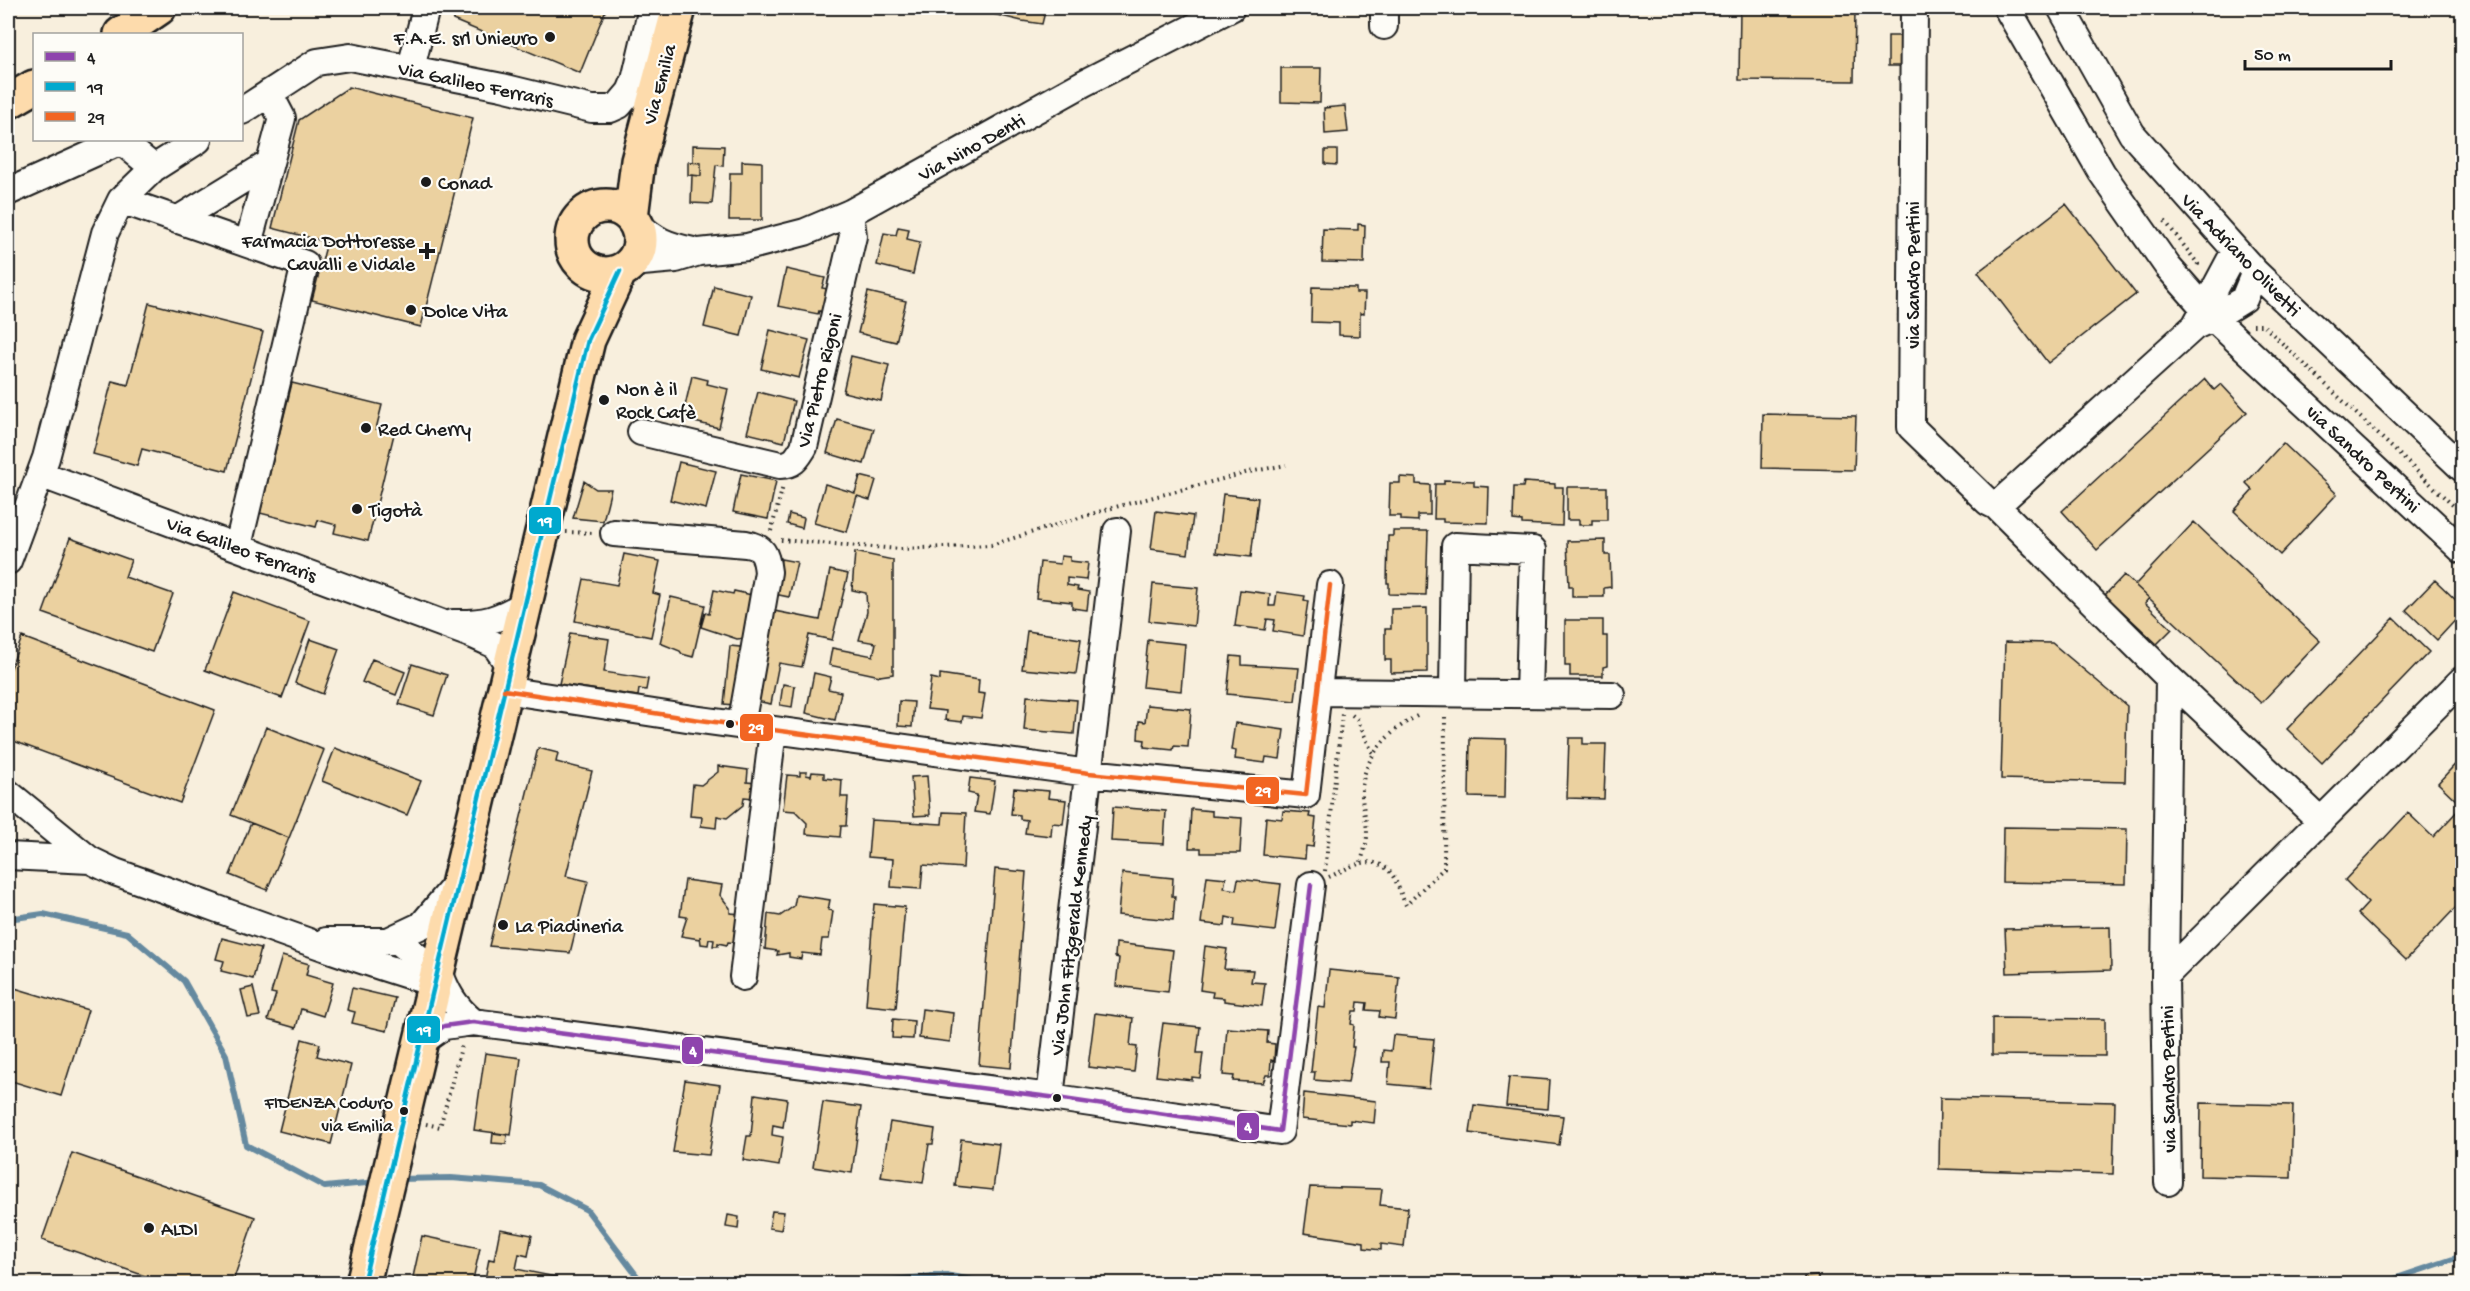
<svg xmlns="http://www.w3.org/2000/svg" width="2470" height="1291" font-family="'Gochi Hand',sans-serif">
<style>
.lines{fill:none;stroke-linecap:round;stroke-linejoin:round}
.stream{stroke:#65899f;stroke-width:6}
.building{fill:#ebd1a0;stroke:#1c1c1c;stroke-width:1.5}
.minor-casing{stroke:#1c1c1c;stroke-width:30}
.major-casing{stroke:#1c1c1c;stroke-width:38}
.path{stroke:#1c1c1c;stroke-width:4;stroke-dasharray:1.5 4.5;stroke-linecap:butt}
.minor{stroke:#fdfcf7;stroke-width:26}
.major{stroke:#fddbac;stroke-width:33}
.bus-1-casing{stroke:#fdfcf7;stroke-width:9}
.bus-2-casing{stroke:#fdfcf7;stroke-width:9}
.bus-3-casing{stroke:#fdfcf7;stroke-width:9}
.bus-1{stroke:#8e44ad;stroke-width:4.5}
.bus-2{stroke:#00a9ce;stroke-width:4.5}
.bus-3{stroke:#f26522;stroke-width:4.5}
.poi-dot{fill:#1c1c1c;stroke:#fdfcf7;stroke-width:2}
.labels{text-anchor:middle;stroke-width:4.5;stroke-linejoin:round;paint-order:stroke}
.bus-label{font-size:18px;fill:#1c1c1c;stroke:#fdfcf7;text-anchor:end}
.poi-label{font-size:20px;fill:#1c1c1c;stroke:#fdfcf7;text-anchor:start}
.street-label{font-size:20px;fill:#1c1c1c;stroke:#fdfcf7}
.line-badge{stroke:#fdfcf7;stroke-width:2}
.badge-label{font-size:16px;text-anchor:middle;font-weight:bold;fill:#fff}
</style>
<rect width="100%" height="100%" fill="#f8efdd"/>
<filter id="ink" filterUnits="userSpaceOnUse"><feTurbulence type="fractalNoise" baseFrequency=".0167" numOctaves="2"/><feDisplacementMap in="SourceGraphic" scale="12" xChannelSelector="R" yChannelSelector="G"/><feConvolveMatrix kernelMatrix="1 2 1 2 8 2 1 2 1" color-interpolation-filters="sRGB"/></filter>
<g filter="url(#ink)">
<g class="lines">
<path class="stream" d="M8 919 43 914 127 933 184 981 226 1055 246 1145 325 1187 377 1182
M399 1179 451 1178 539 1185 587 1210 643 1284
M850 1284 945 1275 994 1284
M2379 1284 2462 1256"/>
</g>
<path class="building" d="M458 8H603L606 9 580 73 453 20Z
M968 8H1046L1042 24 1022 21Z
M1415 8H1435V12L1415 13Z
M1740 8H1855L1854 81 1739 80Z
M1888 36H1902L1903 66H1888Z
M1281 68H1321L1320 103 1281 102Z
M349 87 473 118 421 327 312 300 327 242 272 228 299 120Z
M1345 106 1348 132 1325 134 1324 108Z
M693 145 724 146 723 166 716 165 712 204 691 203 692 175 701 176V163L693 162Z
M1325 150H1337V165L1325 164Z
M742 161 762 162V220H729L730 173H742Z
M688 162 701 163V176L688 175Z
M2066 204 2136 294 2048 363 1978 272Z
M1358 224 1365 225 1364 263 1322 262 1323 229 1358 230Z
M898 227 909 229 907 239 920 242 913 274 877 265 884 233 896 235Z
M786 269 825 278 822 288 833 290 828 313 819 311 818 314 778 306Z
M714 286 751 295 741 336 704 327Z
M1312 287 1356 288V293H1365L1364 314 1360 313V336L1339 335V323L1311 322Z
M868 292 906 301 896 342 858 333Z
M149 303 263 332 227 471 142 449 137 466 93 454 112 381 128 385Z
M770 330 809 340 799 378 761 369Z
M851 356 889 365 881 401 843 392Z
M692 376 708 380 707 384 728 389 719 428 682 419Z
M2205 379 2214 390 2221 384 2247 412 2097 550 2062 511Z
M292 383 382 405 376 429 394 434 368 541 334 533 336 525 318 520 316 527 260 513Z
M758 392 794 401 784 442 747 433Z
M1763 414 1856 416 1854 470 1762 468Z
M837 419 874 429 864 464 827 453Z
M2283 443 2337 494 2280 555 2234 511 2253 490 2246 483Z
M679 462 716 471 706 509 670 500Z
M741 474 776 481 768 519 733 512Z
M860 476 876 480 870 500 857 496 847 532 814 523 825 484 855 493Z
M1400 477 1416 478V484L1430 485V515H1418V521L1401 520V516H1389L1390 483H1400Z
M1444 480 1474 481V486L1489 487 1488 523 1443 522V519H1434L1435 484H1444Z
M584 481 596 489H611L603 521 573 518Z
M1524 482 1555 484V487H1563L1562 526 1522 524V521L1513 520 1514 487H1523Z
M1567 487H1607V520H1592V525H1579V520H1567Z
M1223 494 1258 498 1251 557 1216 553Z
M1156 511 1193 516 1188 554 1151 549Z
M789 514 804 518 802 528 787 524Z
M2194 522 2320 641 2261 703 2135 585Z
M1393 531H1428L1426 595 1389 594V583H1387L1388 536H1393Z
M70 538 131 560 125 577 173 594 152 652 43 613Z
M1605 540V555H1610L1611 587 1604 588V597H1572V586H1569L1567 541Z
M855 552 893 560V674L880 676 829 665 832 648 873 656 876 643 859 640 867 612 866 593 852 590Z
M624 554 660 561 653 593 660 595 651 637 575 621 584 579 617 585Z
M1061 556 1070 557V561L1088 563 1086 580 1067 578V585L1078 587 1077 590 1089 592 1087 610 1072 608V602L1036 598 1040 562 1060 564Z
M781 559 797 562 789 597 774 594Z
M830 570 848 574 832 640 809 635 802 667 779 663 771 704 751 700 769 610 820 620Z
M2124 575 2149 598 2145 603 2172 629 2157 644 2105 595Z
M2435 580 2462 606V613L2437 640 2406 610Z
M1153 584 1198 588 1194 626 1149 621Z
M714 590 733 594 734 591 765 598 756 637 737 639 701 627 705 613 709 614Z
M1240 590 1270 594 1269 606H1275L1277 592 1305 596 1304 600 1308 601 1303 636 1273 631 1275 620 1267 619 1265 630 1235 626Z
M234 592 310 621 282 698 205 670Z
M671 597 705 605 693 657 682 654 680 651 660 643Z
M1427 608V672L1391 673V660H1385V629H1391V609Z
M2394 618 2429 652 2322 763 2287 729Z
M1565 620H1603V636H1607V666L1603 667V676H1570V666H1565Z
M1027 631 1081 639 1076 674 1022 669Z
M570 633 609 639 604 672 648 679 646 690 639 689 638 696 559 684Z
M22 637 215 710 180 803 8 739V676Z
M310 639 339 649 323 694 295 683Z
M1148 640 1185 644 1181 691 1143 687Z
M2005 642 2052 643 2127 706 2125 782 2001 779Z
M730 646 750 648 744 706 724 704Z
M1231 656 1242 657V665L1299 668 1295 701 1227 694Z
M372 659 405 672 396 695 362 682Z
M412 664 447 675 434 715 399 704Z
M814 673 831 677 828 689 841 692 835 720 806 713Z
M940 674 979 680 978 693 985 694 981 718 963 716 962 722 945 720 946 711 927 709 931 678 940 680Z
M783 684 795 686 792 707 780 705Z
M1027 696 1077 700 1074 734 1024 730Z
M899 701 914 702 912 727 898 726Z
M1147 705 1191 709 1188 747 1174 746 1173 750 1144 747 1145 740 1138 739 1139 721 1145 722Z
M1235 723 1284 730 1280 759 1266 757 1265 763 1235 759 1236 751 1231 750Z
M266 727 324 750 289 838 231 815Z
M1470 738 1506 739 1505 798 1469 797Z
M1569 738H1583V744H1606L1604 799 1567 798Z
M335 748 421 781 407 815 322 781Z
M538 748 558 753 556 762 592 771 566 876 588 881 570 953 489 946Z
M2462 757V901L2406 960 2358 914 2368 903 2345 880 2408 813 2433 837 2462 806 2438 783Z
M718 766 748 770 747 782 756 783 754 798 744 797 743 805 727 818 717 816 716 828 701 826 702 817 690 816 693 784 701 785 718 772Z
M800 772H807L806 775 811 776 812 772 824 773V778L842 780 841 797H848L846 826H841L840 837 806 834 807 823 795 811 783 810 787 775 800 776Z
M927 776 930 815 914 816 911 777Z
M970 778 995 781 990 814 974 812 977 795 968 793Z
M1014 788 1049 791 1048 798 1066 800 1063 824 1052 823 1051 836 1025 833 1027 820 1020 819V815L1011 814Z
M1113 807 1166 811 1164 844 1111 841Z
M1191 809 1212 811V816L1242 818 1240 853H1201V848H1189Z
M1283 811 1310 813 1309 817 1316 818 1313 847 1306 846 1305 859 1263 855 1266 817 1282 819Z
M943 812 966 813 963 868 923 865 921 889 891 887 893 859 868 857 871 820 942 824Z
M251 823 289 838 267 890 230 875Z
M2003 827 2127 829 2126 884 2002 882Z
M995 869 1026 872 1011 1068 979 1065Z
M1122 873 1173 878 1172 896H1175L1173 920 1118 915Z
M1207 876 1226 878 1224 888 1236 890 1238 879 1281 884 1275 931 1234 926 1235 919 1226 917 1225 926 1201 923Z
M685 880 722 885 720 895 730 908V913L742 914 739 943 728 942 727 945 718 943V946H713L714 940 709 939 708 945 701 944 700 936V939L681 936 687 917 680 916Z
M796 895 830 900 828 910 833 911 829 939H822L820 955 802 953 801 959 789 957V953L777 955 778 951 765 949 768 914 780 916 794 906Z
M874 904 905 907 896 1008 866 1005Z
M2110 927 2111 970 2007 973 2005 929Z
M222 938 261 948 253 979 221 971 224 961 216 959Z
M1116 943 1173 950 1168 992 1116 986 1119 958 1115 957Z
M1205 946 1227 949 1224 969 1253 970 1251 982 1265 983 1262 1006 1224 1001V998L1212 997 1213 992 1200 990Z
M282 956 309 964 306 975 333 983 323 1016 301 1009 296 1028 268 1020 276 994 271 993Z
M1329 970 1399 977 1395 1019 1379 1017 1380 1011 1366 1010 1367 1003 1358 1002 1357 1011H1353L1351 1024 1354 1025 1352 1047H1354L1348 1083 1314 1080 1315 1072H1311L1318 1007 1325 1008Z
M8 986 88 1010 61 1096 8 1080Z
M253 987 260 1016 248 1018 241 990Z
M352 988 395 998 387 1031 352 1023 355 1012 347 1010Z
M922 1009 953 1013 950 1042 919 1038Z
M1095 1013 1133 1018 1130 1046 1137 1047 1134 1072 1088 1067Z
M1992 1018 2105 1019V1056L1992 1055Z
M893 1019 914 1021 913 1039 892 1038Z
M1163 1023 1200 1027 1197 1053H1203L1200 1078 1192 1077V1080L1156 1076Z
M1227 1028 1268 1031 1267 1043 1275 1044 1274 1061 1271 1060 1270 1075H1266L1263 1083 1233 1081 1234 1076 1223 1075Z
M1393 1035 1434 1039 1429 1088 1388 1084 1390 1062H1382L1383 1050 1391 1051Z
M302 1039 320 1044 317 1056 351 1065 331 1144 279 1131Z
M485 1053 521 1058 511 1135 474 1130Z
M1509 1077 1550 1080 1548 1109 1506 1106Z
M685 1080 720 1085 709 1155 673 1152Z
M1304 1093 1376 1101 1374 1123 1350 1120V1124L1302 1119Z
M755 1094 787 1099 783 1127 773 1125 772 1135 783 1137 779 1166 743 1160 747 1136H751Z
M1940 1098 2115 1102 2113 1174 1939 1169Z
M823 1102 861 1107 852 1173 813 1167Z
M2201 1103 2293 1105 2291 1178 2200 1176Z
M1474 1105 1563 1116 1559 1145 1470 1133Z
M890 1122 935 1129 933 1144H929L923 1183 881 1177Z
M493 1133 507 1135 506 1144 492 1143Z
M961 1139 999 1144 993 1190 955 1186Z
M72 1153 255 1217 232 1284H168L42 1240Z
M1310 1187 1382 1189 1380 1205 1408 1208 1404 1247 1381 1244V1250L1364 1248V1242L1304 1233Z
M772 1211 784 1212 781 1230 769 1228Z
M728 1215 739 1217 738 1229 726 1227Z
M500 1229 532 1235 528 1256 519 1254 516 1269 556 1277 555 1284H484L489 1259 494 1260Z
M422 1236 480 1248 472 1284H416L417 1278 413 1277Z
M1818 1276 1819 1284H1804V1277Z"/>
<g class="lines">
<defs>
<path id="minor" d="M1384 8V26
M1914 8 1911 427 1988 502 1996 506
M2007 8 2102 173 2168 267 2213 318 2462 550
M2061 8 2132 134 2255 272 2462 468
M411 68 426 8
M242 111 317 62 350 57 502 87 592 109H610L619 105 630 92 635 80 652 8
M8 192 121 141 154 168
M121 200 305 264 238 546
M177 220 270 163
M635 222C656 241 665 245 693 251
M248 244 282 118 269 93
M2235 251 2195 326 2213 318 2244 299 2255 272
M631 263 676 259 699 252 747 247 805 232 850 213 1084 83 1231 8
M641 432 780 465C794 465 797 458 804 447L853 236 850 213
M40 474 473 635 495 645 510 667
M614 533 746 544C763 547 766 554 768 572L741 726
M8 561 46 458 105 233 121 200 154 168 198 140
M453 623C484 624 498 620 525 604
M2169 678 2321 821
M504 690 693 719 1089 773 1306 795 1330 585
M1318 692 1612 695
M1453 692 1455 546 1533 550 1529 694
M8 793 90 860 115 872C221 909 326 951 434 983
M8 856 90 860
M326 941H398L419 958 434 983
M388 941 422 925 458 882
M438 969C447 993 453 1005 473 1022
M2165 976 2462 680
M743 977 773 730
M420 1043 444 1026 473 1022 1050 1097 1280 1131 1311 885
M1050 1097 1117 531
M2168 1182 2165 976 2169 678 1996 506 2195 326"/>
<path id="major" d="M121 34 159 8
M8 102 34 87
M572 240a34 34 0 1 1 68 0a34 34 0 1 1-68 0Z
M631 217 638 161 679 8
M363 1284 588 340 620 271"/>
</defs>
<use href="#minor" class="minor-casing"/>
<use href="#major" class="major-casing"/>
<path class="path" d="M2165 221 2198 264 2196 268
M2253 325H2263L2462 514
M771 531 783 486
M566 532 595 533
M781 540 900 549 991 545 1108 509 1249 472 1286 465
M1352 715 1357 719 1373 754
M1361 862C1363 854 1367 844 1367 835 1367 822 1363 809 1362 797 1360 760 1387 732 1417 716
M1325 871 1342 714
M1329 877C1347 869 1371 852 1389 871 1397 879 1401 896 1406 905L1444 868 1445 715
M426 1124 440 1127 462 1044"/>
<use href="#minor" class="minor"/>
<use href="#major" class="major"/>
<defs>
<path id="bus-1" d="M420 1043 444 1026 473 1022 1050 1097 1280 1131 1311 885"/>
<path id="bus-2" d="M363 1284 588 340 620 271"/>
<path id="bus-3" d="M504 690 693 719 1089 773 1306 795 1330 585"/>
</defs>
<use href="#bus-1" class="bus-1-casing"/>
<use href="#bus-2" class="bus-2-casing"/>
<use href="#bus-3" class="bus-3-casing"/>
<use href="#bus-1" class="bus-1"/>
<use href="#bus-2" class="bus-2"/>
<use href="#bus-3" class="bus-3"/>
</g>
</g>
<g class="poi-dot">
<circle cx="550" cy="37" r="6"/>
<circle cx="426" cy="182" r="6"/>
<path d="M424 242h6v6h6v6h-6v6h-6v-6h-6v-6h6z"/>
<circle cx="411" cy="310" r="6"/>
<circle cx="604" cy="400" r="6"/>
<circle cx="366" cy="428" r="6"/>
<circle cx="357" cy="509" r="6"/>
<circle cx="730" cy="724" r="5"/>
<circle cx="503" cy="925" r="6"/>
<circle cx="1057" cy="1098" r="5"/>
<circle cx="404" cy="1111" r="5"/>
<circle cx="149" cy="1228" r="6"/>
</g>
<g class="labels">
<g class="bus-label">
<text x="393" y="1108">FIDENZA Coduro<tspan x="393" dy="23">via Emilia</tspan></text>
</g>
<g class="poi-label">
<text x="538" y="44" text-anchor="end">F.A.E. srl Unieuro</text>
<text x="438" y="189">Conad</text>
<text x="415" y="247" text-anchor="end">Farmacia Dottoresse<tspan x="415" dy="23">Cavalli e Vidale</tspan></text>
<text x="423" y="317">Dolce Vita</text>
<text x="616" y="395">Non è il<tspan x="616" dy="23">Rock Cafè</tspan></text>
<text x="378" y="435">Red Cherry</text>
<text x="369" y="516">Tigotà</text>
<text x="515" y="932">La Piadineria</text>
<text x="161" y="1235">ALDI</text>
</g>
<g class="street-label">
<text transform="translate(476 83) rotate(12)" y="7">Via Galileo Ferraris</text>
<text transform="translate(658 84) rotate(-75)" y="7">Via Emilia</text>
<text transform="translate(971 146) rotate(-29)" y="7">Via Nino Denti</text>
<text transform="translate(2242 254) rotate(46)" y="7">Via Adriano Olivetti</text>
<text transform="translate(1912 275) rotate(-90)" y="7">via Sandro Pertini</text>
<text transform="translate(818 380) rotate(-76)" y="7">Via Pietro Rigoni</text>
<text transform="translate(2364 458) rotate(43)" y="7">via Sandro Pertini</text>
<text transform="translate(242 548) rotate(20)" y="7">Via Galileo Ferraris</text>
<text transform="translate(1070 935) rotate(-83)" y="7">Via John Fitzgerald Kennedy</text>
<text transform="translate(2167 1079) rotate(-91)" y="7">via Sandro Pertini</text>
</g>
</g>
<g class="line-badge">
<rect x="528" y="506" width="34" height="29" rx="6" fill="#00a9ce"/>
<rect x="739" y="713" width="35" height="29" rx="6" fill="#f26522"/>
<rect x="1245" y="776" width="35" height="29" rx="6" fill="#f26522"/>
<rect x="406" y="1015" width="35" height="29" rx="6" fill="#00a9ce"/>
<rect x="681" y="1036" width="23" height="29" rx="6" fill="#8e44ad"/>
<rect x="1236" y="1112" width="24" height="29" rx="6" fill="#8e44ad"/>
</g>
<g class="badge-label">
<text x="545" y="526">19</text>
<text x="756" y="733">29</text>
<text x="1263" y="796">29</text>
<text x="424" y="1035">19</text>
<text x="693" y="1056">4</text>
<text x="1248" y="1132">4</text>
</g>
<rect width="2470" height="1291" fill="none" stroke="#fdfcf7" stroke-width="30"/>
<rect x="15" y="15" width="2440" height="1261" fill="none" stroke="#1c1c1c" stroke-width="2" filter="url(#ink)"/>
<rect x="33" y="33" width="210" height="108" fill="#fdfcf7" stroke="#a3a29f" stroke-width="1.5"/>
<rect x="45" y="52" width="30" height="9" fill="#8e44ad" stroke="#a3a29f" stroke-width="1.5"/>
<text x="87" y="63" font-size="18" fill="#1c1c1c">4</text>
<rect x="45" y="82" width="30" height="9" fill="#00a9ce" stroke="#a3a29f" stroke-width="1.5"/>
<text x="87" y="93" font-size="18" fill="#1c1c1c">19</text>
<rect x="45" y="112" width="30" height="9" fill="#f26522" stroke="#a3a29f" stroke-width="1.5"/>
<text x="87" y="123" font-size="18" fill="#1c1c1c">29</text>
<path d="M2245 60v9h146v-9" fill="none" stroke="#1c1c1c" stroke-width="3"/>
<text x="2254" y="60" font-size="18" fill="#1c1c1c" stroke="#fdfcf7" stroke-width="4.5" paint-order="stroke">50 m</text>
</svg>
